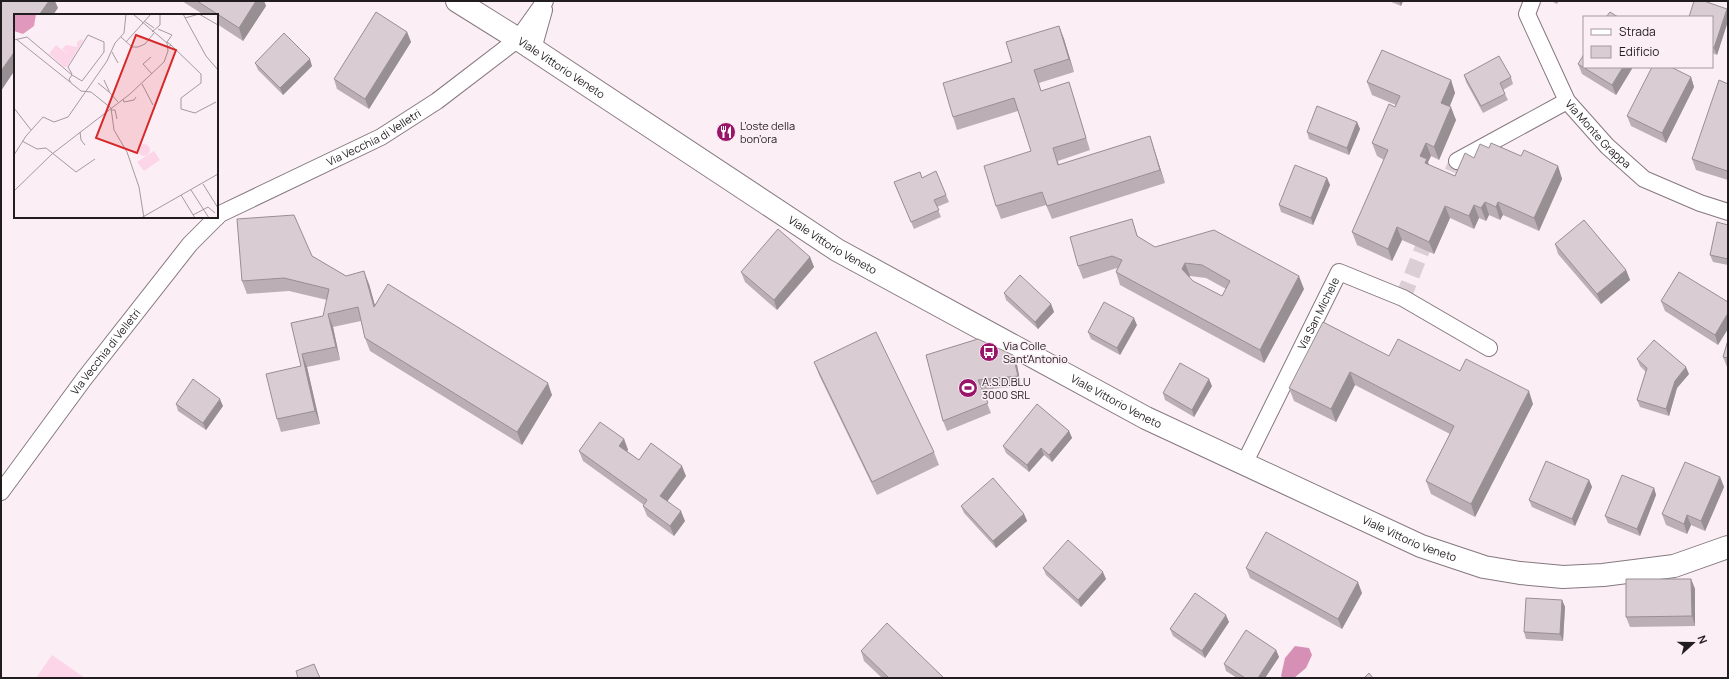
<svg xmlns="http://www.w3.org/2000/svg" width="1729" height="679" font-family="Manrope,sans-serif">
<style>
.green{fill:#fcd6e8}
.water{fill:#d790b5}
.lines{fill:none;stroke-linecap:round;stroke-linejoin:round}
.street-tunnel{stroke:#dbced5;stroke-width:16;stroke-dasharray:16 8;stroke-linecap:butt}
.street-casing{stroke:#85787e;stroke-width:18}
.secondary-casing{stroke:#85787e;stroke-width:24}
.street{stroke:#fff;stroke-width:16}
.secondary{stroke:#fff;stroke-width:22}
.wall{fill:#bbafb5;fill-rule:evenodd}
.shaded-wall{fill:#988f93}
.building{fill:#d9ccd2;stroke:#988f93;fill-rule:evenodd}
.labels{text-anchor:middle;stroke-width:3;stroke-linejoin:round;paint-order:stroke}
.street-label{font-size:11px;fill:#211c1f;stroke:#fceef5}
.poi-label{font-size:11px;fill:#211c1f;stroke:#fceef5;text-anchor:start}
.inset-road{fill:none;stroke:#a49a9f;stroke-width:1}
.view{fill:#d62828;fill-opacity:0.15;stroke:#d62828;stroke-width:2}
.inset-edge{fill:none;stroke:#211c1f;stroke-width:2}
</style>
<rect width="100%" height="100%" fill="#fceef5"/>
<path class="green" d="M52 655 85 678H36Z"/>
<path class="water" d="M1295 646 1309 648 1312 655 1306 668 1294 678H1283L1281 676 1285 658Z"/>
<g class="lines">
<path class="street-tunnel" d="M1443 194 1457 161
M1403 298 1430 229"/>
<defs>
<g id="street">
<path id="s1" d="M1532 1 1527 14 1567 101 1607 146 1644 179 1700 203 1728 212"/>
<path d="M533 49 544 10"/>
<path d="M1457 161 1567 101"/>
<path id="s2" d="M217 217 220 214 381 137 437 101 518 39 545 1"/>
<path id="s3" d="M1244 464 1339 272 1403 298 1489 348"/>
<path id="s4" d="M1 492 84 379 190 244 217 217"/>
</g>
<g id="secondary">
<path id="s5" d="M457 1 518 39 837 250 1146 418 1421 546 1484 567 1520 573 1563 577 1603 575 1674 566 1728 547"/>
</g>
</defs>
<use href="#street" class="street-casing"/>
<use href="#secondary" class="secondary-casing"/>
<use href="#street" class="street"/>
<use href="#secondary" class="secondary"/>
</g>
<path class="wall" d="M182 1H264L266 6 243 41 217 24V15H204Z
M1389 1H1403L1401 6Z
M1551 1H1559L1557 4Z
M1727 9 1728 11V21L1717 55 1712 53V17Z
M1059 26 1064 39 1074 72 1039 83 1041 91 1073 95 1090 150 1058 161 1059 165 1150 136 1165 183 1052 219 1046 205 1001 219 996 206 1031 151 1018 111 957 130 953 117 1012 62Z
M407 32 411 42 369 109 337 89 334 79Z
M255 63 312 66 283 95 258 70Z
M1578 64 1584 67H1633L1616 95 1582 74Z
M1464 75 1511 77 1513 84 1503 90 1508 100 1483 113 1466 82Z
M1691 77 1694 87 1666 143 1631 126 1627 116Z
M1451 80 1455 93 1449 107 1456 120 1439 160 1431 156 1428 162 1429 165 1455 176 1474 158 1489 148 1558 166 1562 179 1539 231 1503 215 1500 220 1489 215 1486 221 1479 218 1474 229 1450 218 1434 254 1402 240 1392 261 1357 245 1352 232 1384 160 1377 156 1372 143 1396 105 1372 95 1367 82Z
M1728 84V180L1696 170 1692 159Z
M1357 122 1360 129 1349 155 1309 139 1307 132Z
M922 178 946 195 949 202 937 207 941 217 914 229 894 182Z
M1327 178 1330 185 1313 225 1281 212 1279 205Z
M1132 219 1138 237 1155 247 1304 289 1264 363 1120 285 1116 272 1117 268 1083 279 1078 266ZM1190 276 1206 278 1226 289 1222 296 1193 281 1189 277Z
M1728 225V265L1713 262 1710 255Z
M1555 244 1626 270 1630 280 1601 304 1558 254Z
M312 256 346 276 369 284 375 306 552 395 522 445 370 351 365 338 361 321 333 327 340 360 307 367 320 424 281 432 277 419 301 366 291 323 323 316 327 300 289 291 247 294 242 281Z
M810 257 814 267 777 310 745 282 741 272Z
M1004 293 1051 304 1054 312 1038 329 1006 300Z
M1661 301 1728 302 1718 345 1665 311Z
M1137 325 1120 355 1091 339 1088 332Z
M1728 340V367H1727L1723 357Z
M926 355H1013L1017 365 1021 386 982 390 991 413 947 431 943 421Z
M1389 356 1460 371 1533 404 1475 517 1431 494 1426 481 1450 434 1355 385 1336 422 1294 401 1289 388Z
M1637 359 1689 374 1677 388 1669 416 1640 407 1637 400 1646 372 1640 366Z
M814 362 934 452 939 465 877 495 819 375Z
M1212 386 1194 417 1165 400 1163 393Z
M176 404 223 406 206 430 178 411Z
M1069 431 1072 438 1052 462 1044 455 1029 472 1006 453 1003 446Z
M624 439 628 450 627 451 639 460 686 476 667 501 685 521 674 536 647 516 643 506 644 505 583 461 579 451Z
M1720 477 1724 487 1705 531 1691 525 1687 534 1666 525 1662 514Z
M1589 480 1592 487 1575 526 1532 507 1529 500Z
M1654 488 1656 495 1640 536 1608 523 1605 516Z
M961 506 1024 514 1027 521 996 548 964 513Z
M1043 568 1106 579 1081 607 1046 575Z
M1246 568 1362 593 1342 629 1250 578Z
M1691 579 1695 589V626L1630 627 1626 617Z
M1562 600 1565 607 1563 641 1526 639 1524 632Z
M1229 622 1205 658 1173 636 1170 629Z
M1276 650 1279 657 1265 678H1237L1226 671 1224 664Z
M861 651 944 678H882L864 661Z"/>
<path class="shaded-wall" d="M49 1H55L58 8 53 15H39Z
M256 1H264L266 6 243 41 239 28Z
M1399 1H1403L1401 6Z
M1727 9 1728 11V21L1717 55 1714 48Z
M1059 26 1064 39 1074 72 1069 59Z
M407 32 411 42 369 109 365 99Z
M15 51V70L1 91V71Z
M310 59 312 66 283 95 280 88Z
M1623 67H1633L1616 95 1612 85Z
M1691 77 1694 87 1666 143 1662 133Z
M1451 80 1455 93 1446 116 1441 103Z
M1451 107 1456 120 1439 160 1434 147Z
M1357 122 1360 129 1349 155 1347 148Z
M1150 136 1154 149 1165 183 1160 170Z
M1426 143 1431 156 1428 162 1431 172 1420 156Z
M1558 166 1562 179 1539 231 1534 218Z
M1327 178 1330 185 1313 225 1311 218Z
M1485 202 1489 215 1486 221 1481 208Z
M1498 202 1503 215 1500 220 1496 207Z
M1474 205 1479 218 1474 229 1469 216Z
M1445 206 1450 218 1434 254 1429 242Z
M1397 227 1402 240 1392 261 1388 249Z
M810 257 814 267 777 310 774 300Z
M1185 263 1190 276 1186 282 1182 269Z
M1626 270 1630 280 1601 304 1597 294Z
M364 271 369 284 379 320 374 307Z
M1299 276 1304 289 1264 363 1260 350Z
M1051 304 1054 312 1038 329 1035 322Z
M1728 313V329L1718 345 1715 335Z
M328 314 333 327 340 360 336 347Z
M1134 318 1137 325 1120 355 1117 348Z
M302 354 307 367 320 424 315 411Z
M1013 355 1017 365 1021 386 1018 376Z
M1686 367 1689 374 1677 388 1669 416 1666 409 1675 381Z
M1350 372 1355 385 1336 422 1331 409Z
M1209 379 1212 386 1194 417 1192 410Z
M548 383 552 395 522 445 517 432Z
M1529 391 1533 404 1475 517 1471 504Z
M220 399 223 406 206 430 203 423Z
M1069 431 1072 438 1052 462 1049 455Z
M624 439 628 450 623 456 619 446Z
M1041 448 1044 455 1029 472 1027 465Z
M682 466 686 476 664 506 660 496Z
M1720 477 1724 487 1705 531 1701 521Z
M1589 480 1592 487 1575 526 1572 519Z
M1654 488 1656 495 1640 536 1637 529Z
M681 511 685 521 674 536 670 526Z
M1024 514 1027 521 996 548 993 541Z
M1687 515 1691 525 1687 534 1684 524Z
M1103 572 1106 579 1081 607 1078 600Z
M1691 579 1695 589V626L1692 616Z
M1358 582 1362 593 1342 629 1338 619Z
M1562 600 1565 607 1563 641 1560 634Z
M1226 615 1229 622 1205 658 1202 651Z
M1276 650 1279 657 1265 678H1258Z"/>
<path class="building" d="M1 1H49L39 15H15V51L1 71Z
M197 1H256L239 28Z
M1694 1H1704L1727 9 1714 48 1712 47V17H1689Z
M376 12 407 32 365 99 334 79Z
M1610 12 1618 17H1606Z
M1059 26 1069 59 1034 70 1041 91 1069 82 1086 138 1053 148 1058 165 1150 136 1160 170 1047 206 1042 192 996 206 984 166 1031 151 1014 98 953 117 943 83 1012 62 1006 42Z
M284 33 310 59 280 88 255 63Z
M1382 50 1451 80 1441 103 1451 107 1434 147 1426 143 1420 156 1427 159 1425 163 1455 176 1465 153 1474 158 1480 144 1489 148 1491 143 1521 156 1524 150 1558 166 1534 218 1498 202 1496 207 1485 202 1481 208 1474 205 1469 216 1445 206 1429 242 1397 227 1388 249 1352 232 1388 150 1372 143 1389 104 1395 107 1400 96 1367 82Z
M1584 54V67H1623L1612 85 1578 64Z
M1499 56 1511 77 1500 83 1505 94 1481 106 1464 75Z
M1652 67H1671L1691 77 1662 133 1627 116Z
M1719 80 1728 84V167L1727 171 1692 159Z
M1317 106 1357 122 1347 148 1307 132Z
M1295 165 1327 178 1311 218 1279 205Z
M936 171 946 195 934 200 939 210 911 222 894 182 920 172 922 178Z
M294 215 312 256 346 276 364 271 374 307 388 284 548 383 517 432 365 338 358 307 328 314 336 347 302 354 315 411 277 419 266 374 301 366 291 323 323 316 329 289 284 278 242 281 237 219Z
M1132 219 1137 236 1155 247 1214 230 1299 276 1260 350 1116 272 1122 260 1112 256 1078 266 1070 237ZM1185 263 1202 265 1230 281 1222 296 1193 281 1182 269Z
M1584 220 1626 270 1597 294 1555 244Z
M1717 222 1728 225V259L1710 255Z
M778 229 810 257 774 300 741 272Z
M1679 272 1728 302V313L1715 335 1661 301Z
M1020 275 1051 304 1035 322 1004 293Z
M1104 302 1134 318 1117 348 1088 332Z
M1323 322 1389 356 1398 339 1460 371 1466 359 1529 391 1471 504 1426 481 1454 426 1350 372 1331 409 1289 388Z
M876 332 934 452 872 482 814 362Z
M978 339 1013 355 1018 376 978 380 988 403 943 421 926 355Z
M1654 340 1686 367 1675 381 1666 409 1637 400 1647 368 1637 359Z
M1728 340V358L1723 357Z
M1180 363 1209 379 1192 410 1163 393Z
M193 379 220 399 203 423 176 404Z
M1037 404 1069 431 1049 455 1041 448 1027 465 1003 446Z
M600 422 624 439 619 446 639 460 651 443 682 466 660 496 681 511 670 526 643 506 647 500 579 451Z
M1546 461 1589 480 1572 519 1529 500Z
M1685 462 1720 477 1701 521 1687 515 1684 524 1662 514Z
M1622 475 1654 488 1637 529 1605 516Z
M993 478 1024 514 993 541 961 506Z
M1266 532 1358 582 1338 619 1246 568Z
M1068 540 1103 572 1078 600 1043 568Z
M1626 579H1691L1692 616 1626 617Z
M1195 593 1226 615 1202 651 1170 629Z
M1526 598 1562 600 1560 634 1524 632Z
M887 623 944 678H889L861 651Z
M1246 630 1276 650 1258 678H1245L1224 664Z
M314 664 320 678H298L296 671Z
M1369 673 1373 678H1364Z"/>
<defs>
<symbol id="restaurant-disc" viewBox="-11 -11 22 22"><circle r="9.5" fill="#99156a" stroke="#fceef5"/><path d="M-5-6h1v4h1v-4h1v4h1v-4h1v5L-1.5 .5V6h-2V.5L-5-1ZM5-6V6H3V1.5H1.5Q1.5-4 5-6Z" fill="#fff"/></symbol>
<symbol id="bus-disc" viewBox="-11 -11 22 22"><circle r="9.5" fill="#99156a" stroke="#fceef5"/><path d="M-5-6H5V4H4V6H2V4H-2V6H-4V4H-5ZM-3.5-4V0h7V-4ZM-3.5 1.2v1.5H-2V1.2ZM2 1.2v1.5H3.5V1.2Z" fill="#fff"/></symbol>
<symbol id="stadium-disc" viewBox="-11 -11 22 22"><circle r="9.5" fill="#99156a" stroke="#fceef5"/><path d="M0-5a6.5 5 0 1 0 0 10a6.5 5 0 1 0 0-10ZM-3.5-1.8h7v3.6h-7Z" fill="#fff"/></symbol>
</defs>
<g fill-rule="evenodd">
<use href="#restaurant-disc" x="715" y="121" width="22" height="22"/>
<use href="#bus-disc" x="978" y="341" width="22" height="22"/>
<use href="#stadium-disc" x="957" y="377" width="22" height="22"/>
</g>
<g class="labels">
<g class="street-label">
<text dy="4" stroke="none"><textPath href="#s5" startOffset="124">Viale Vittorio Veneto</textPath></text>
<text dy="4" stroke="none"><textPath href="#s1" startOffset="155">Via Monte Grappa</textPath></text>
<text dy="4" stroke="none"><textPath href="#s2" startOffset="176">Via Vecchia di Velletri</textPath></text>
<text dy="4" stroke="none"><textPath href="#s5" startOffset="448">Viale Vittorio Veneto</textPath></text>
<text dy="4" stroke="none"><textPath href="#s3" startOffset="168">Via San Michele</textPath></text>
<text dy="4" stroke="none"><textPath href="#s4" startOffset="175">Via Vecchia di Velletri</textPath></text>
<text dy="4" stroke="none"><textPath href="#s5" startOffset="772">Viale Vittorio Veneto</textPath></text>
<text dy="4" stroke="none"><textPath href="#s5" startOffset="1096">Viale Vittorio Veneto</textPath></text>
</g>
<g class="poi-label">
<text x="740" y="130">L’oste della<tspan x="740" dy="13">bon’ora</tspan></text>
<text x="1003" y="350">Via Colle<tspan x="1003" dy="13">Sant'Antonio</tspan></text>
<text x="982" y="386">A.S.D.BLU<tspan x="982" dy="13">3000 SRL</tspan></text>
</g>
</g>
<g transform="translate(14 14)">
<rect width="204" height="204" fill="#fceef5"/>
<path d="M68 25 69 27 53 53H50L35 40 42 31 57 43 48 35 52 31 63 33V28ZM124 136a6 6 0 1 1 12 0a6 6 0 1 1-12 0ZM140 137 146 146 130 157 123 148Z" fill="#fcd6e8"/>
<path d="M0 0H22L20 12 9 20 0 17Z" fill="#e099bd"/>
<path class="inset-road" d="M169 0 192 42 204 56M185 0 204 11M171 4 185 0M130 7 140 14M144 15 158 21 153 28 157 31 154 33M138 18 146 11V0M107 23 118 33H124L131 30 140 19M2 25 56 68M0 26 13 23 58 61 68 67 90 38V28L74 21 54 53 58 60M112 28 137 0M157 31 187 60V69L167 84V95L181 99 202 88M98 38 104 49M137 43 129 50 138 60M58 61 55 65 57 69 67 77 77 78 97 94 100 116 113 138 125 173 130 204M90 66 96 79 104 88M84 69 95 78M128 70 139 91M109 85 110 88 120 86 122 83M0 94 17 116M97 96H101L103 105M66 118 67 126 71 131M8 127 23 135 32 134 62 158 81 145M0 141 12 122 29 103 40 108 54 103 93 47 101 29 110 19 112 0M189 170 204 194M177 176 195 204M0 177 38 140 116 80 150 48 154 37 153 29 119 0M167 181 181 204M179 201 194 193 201 199M127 204 204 160"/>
<path class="view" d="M122 21 162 36 123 139 82 124Z"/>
<rect width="204" height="204" class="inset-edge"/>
</g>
<rect width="1729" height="679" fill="none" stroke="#211c1f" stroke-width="4"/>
<rect x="1583" y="16" width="130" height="52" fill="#fceef5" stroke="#a49a9f"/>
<rect x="1591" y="29" width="20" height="6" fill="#ffffff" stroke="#a49a9f"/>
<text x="1619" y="36" font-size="12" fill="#211c1f">Strada</text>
<rect x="1591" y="46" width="20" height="12" fill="#d9ccd2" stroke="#a49a9f"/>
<text x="1619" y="56" font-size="12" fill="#211c1f">Edificio</text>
<g transform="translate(1693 643) rotate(69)" stroke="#fceef5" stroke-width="3" paint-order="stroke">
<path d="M0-3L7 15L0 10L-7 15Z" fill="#211c1f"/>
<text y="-6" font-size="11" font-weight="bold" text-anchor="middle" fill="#211c1f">N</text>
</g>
</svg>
